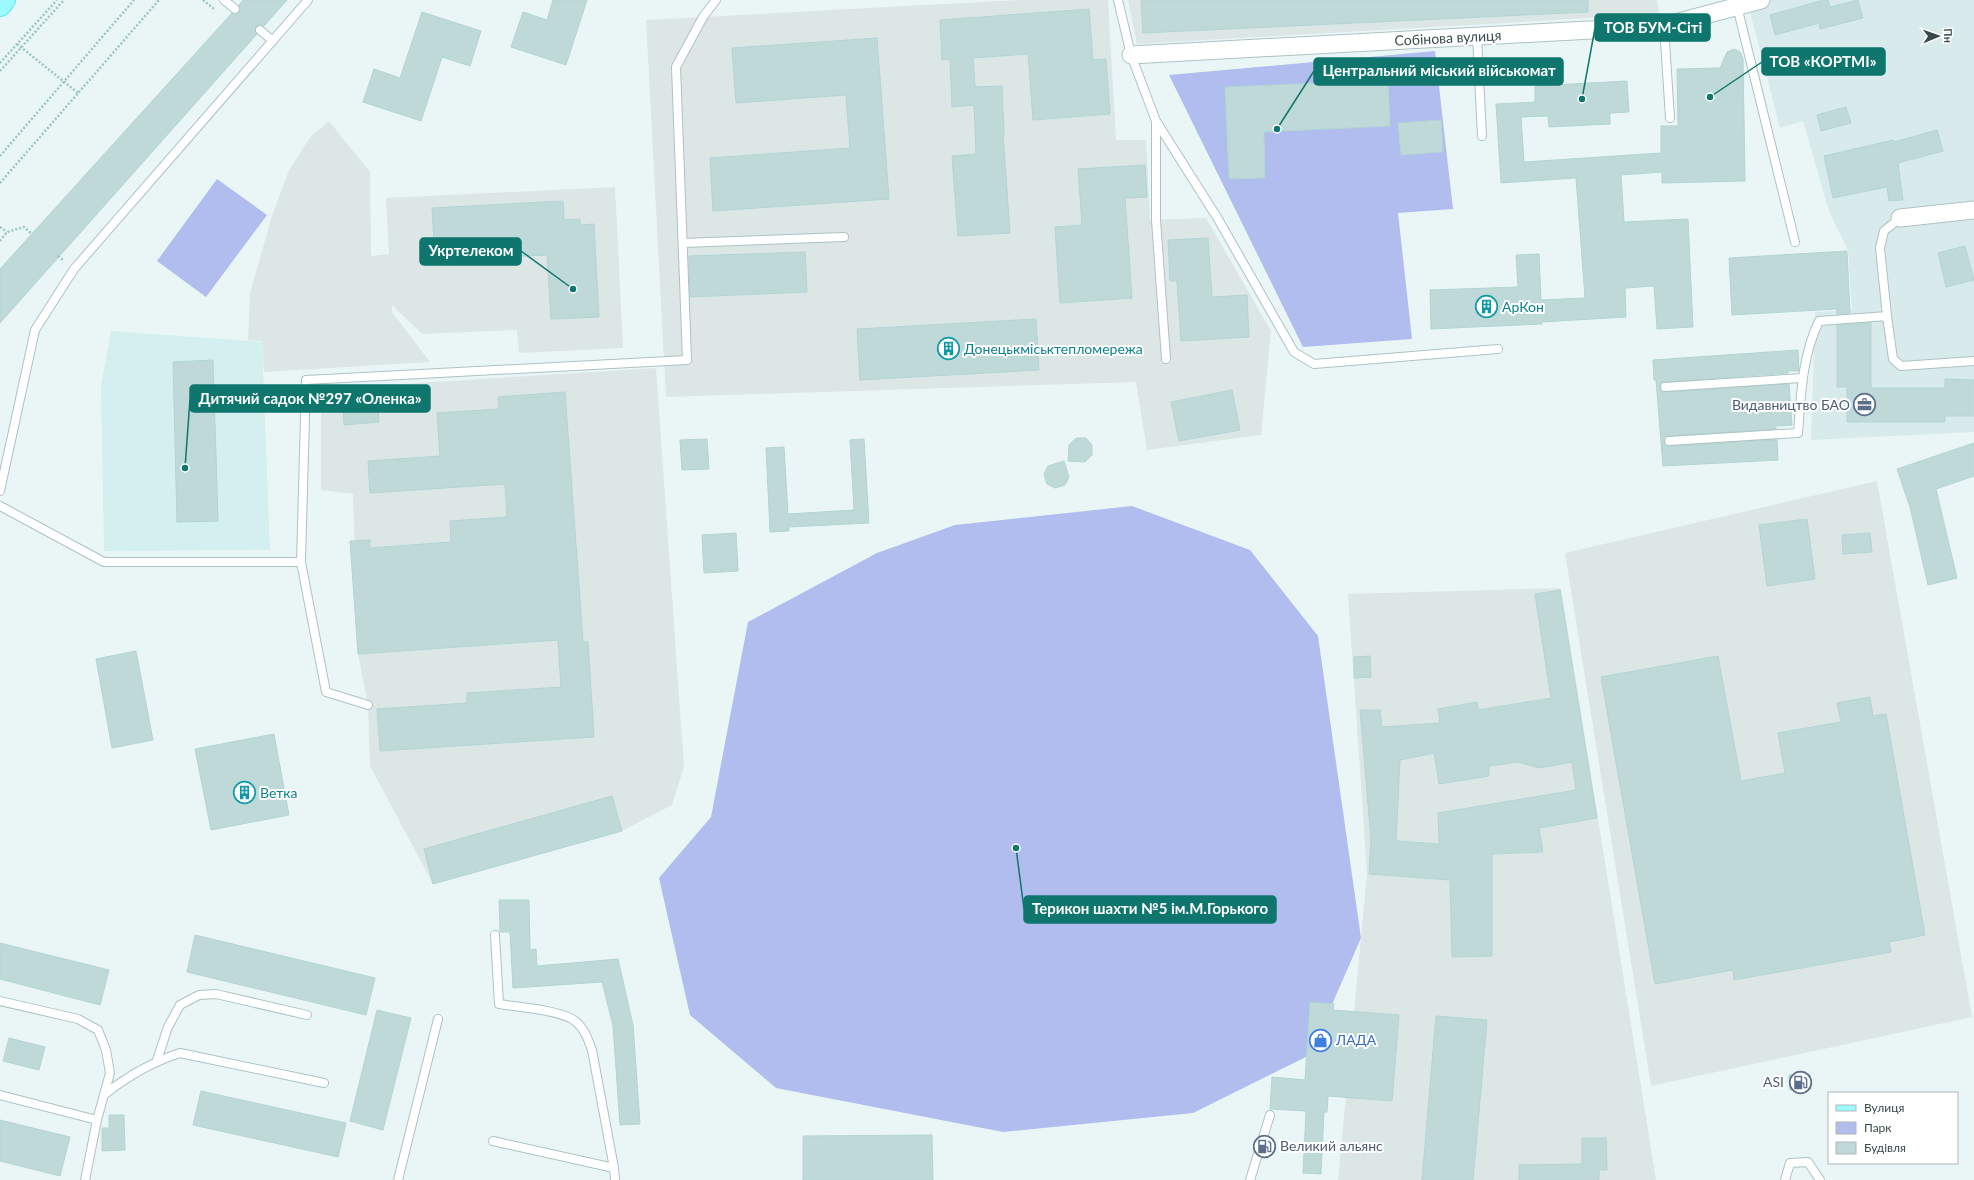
<svg xmlns="http://www.w3.org/2000/svg" width="1974" height="1180" font-family="Lato,sans-serif">
<style>
.residential{fill:#d8eaeb}
.industrial{fill:#dce6e5}
.education{fill:#d3eff0}
.green{fill:#b0bdee}
.building{fill:#bfd9d8;stroke:#b1d5d3;fill-rule:evenodd}
.lines{fill:none;stroke-linecap:round;stroke-linejoin:round}
.lane-casing{stroke:#acc3c3;stroke-width:10}
.street-casing{stroke:#acc3c3;stroke-width:19}
.primary-casing{stroke:#60e9ef;stroke-width:24}
.path{stroke:#9cc6c6;stroke-width:2.5;stroke-dasharray:2 2;stroke-linecap:butt}
.lane{stroke:#fff;stroke-width:8}
.street{stroke:#fff;stroke-width:17}
.primary{stroke:#9bfaff;stroke-width:22}
.labels{text-anchor:middle;stroke-width:4;stroke-linejoin:round;paint-order:stroke}
.street-label{font-size:14px;fill:#374c4a;stroke:#fff}
.culture-label{font-size:14px;fill:#0d838f;stroke:#fff;text-anchor:start}
.service-label{font-size:14px;fill:#4e5e75;stroke:#fff;text-anchor:end}
.shop-label{font-size:14px;fill:#366cbe;stroke:#fff;text-anchor:start}
.leader{fill:none;stroke:#0f766e;stroke-width:1.5}
.callout-dot{fill:#0f766e;stroke:#fff;stroke-width:1.5}
.callout{fill:#0f766e;stroke:#0f766e;stroke-width:1.5}
.callout-label{font-size:15px;text-anchor:middle;font-weight:bold;fill:#fff}
</style>
<rect width="100%" height="100%" fill="#eaf6f6"/>
<path class="residential" d="M1747 0H1974V432L1811 440 1815 312 1852 310 1848 250 1830 214 1803 121 1780 128Z"/>
<path class="industrial" d="M1020 0H1108L1116 140H1146L1150 220 1206 218 1271 331 1261 435 1147 450 1136 382 666 397 646 20Z
M1128 0H1657L1659 14 1137 44Z
M329 121 370 172 371 256 389 254 386 198 615 187 623 348 519 353 517 330 422 334 392 305V312L430 362 264 372 262 341 248 340 250 293 272 216 289 170 311 136Z
M656 368 684 767 672 805 622 831 433 884 370 766 368 705 358 654 353 494 321 490V389Z
M1877 481 1972 1017 1651 1086 1565 553Z
M1561 588 1656 1180H1338L1367 874 1348 594Z"/>
<path class="education" d="M111 331 262 342 270 550 104 551 101 386Z"/>
<path class="green" d="M1435 51 1453 209 1398 213 1412 339 1303 347 1169 75Z
M217 179 267 215 206 297 157 261Z
M1132 506 1250 550 1318 636 1361 938 1310 1055 1193 1113 1003 1132 776 1088 690 1015 659 878 711 817 748 622 877 553 955 525Z"/>
<path class="building" d="M243 0H287L264 26 261 25 256 26 255 29 257 34 0 323V269L232 13H239L240 10 239 5Z
M553 0H587L566 65 511 47 523 12 547 20Z
M1141 0H1588V12L1143 33Z
M1823 0H1828L1830 7 1858 0 1863 18 1820 29 1819 23 1775 35 1770 15Z
M1089 9 1093 60 1106 59 1110 114 1033 120 1028 54 973 58 975 87 1002 86 1004 134H1003L1010 233 958 236 952 156 976 154 974 105 952 107 950 59 942 60 940 20Z
M422 12 481 31 470 66 442 57 421 121 363 102 374 69 400 78Z
M877 38 889 199 713 211 710 158 850 148 846 95 736 103 732 48Z
M1734 49 1740 52 1743 58 1745 181 1662 183V172L1621 175 1624 222 1688 219 1693 327 1657 329 1654 286 1625 288 1626 317 1541 322 1542 324 1431 329 1430 290 1518 287 1516 255 1539 254 1541 300 1585 298 1576 178 1501 183 1496 104 1535 102V86L1627 81 1629 112 1610 113V124L1549 127 1548 116 1521 117 1524 162 1661 153V126H1678L1677 69 1720 68 1727 52Z
M1388 80 1390 126 1264 132 1265 178 1229 179 1225 87Z
M1846 107 1851 123 1821 131 1817 115Z
M1441 120 1443 152 1401 155 1398 123Z
M1937 130 1943 151 1898 163 1903 200 1889 201 1887 187 1833 198 1824 156 1893 140 1894 142Z
M1145 165 1147 197 1125 198 1132 298 1060 303 1055 227 1082 225 1078 169Z
M563 201 564 220 580 219V225L594 224 599 317 551 319 547 255 435 260 432 208Z
M1208 238 1212 297 1247 295 1249 337 1181 341 1177 281H1170L1168 240Z
M1965 246 1974 280 1946 287 1938 253Z
M1847 251 1850 313 1837 314V309L1732 315 1729 258Z
M805 252 807 292 690 297 689 256Z
M1036 319 1039 370 860 380 857 329Z
M1871 323V388H1945V379L1974 380V416H1945V422H1847V387H1837V325Z
M1798 350 1799 371H1788V373L1665 382 1660 387 1661 390 1665 392 1789 384 1792 425 1776 426V429L1669 436 1666 437 1664 441 1665 444 1669 446 1777 440 1778 460 1663 466 1656 380H1654L1653 360Z
M213 360 218 521 177 522 173 362Z
M1232 390 1240 430 1179 441 1171 402Z
M565 392 583 642H588L594 737 380 751 377 709 467 703V693L561 687 558 640 358 654 350 541 370 540V548L451 542 450 521 507 517 505 484 370 493 368 461 440 456 437 413 499 409 498 397Z
M378 404 379 422 344 425 343 406Z
M1076 438H1086L1092 445V455L1085 462 1068 461 1069 445Z
M707 439 709 469 682 470 680 440Z
M864 439 869 523 789 527V531L770 532 766 448 784 447 788 514 854 510 850 440Z
M1974 443V476L1936 489 1957 578 1928 585 1910 507 1897 469Z
M1064 461 1069 477 1065 485 1055 488 1047 484 1044 474 1048 466Z
M1807 519 1815 579 1767 586 1759 525Z
M736 533 738 571 704 573 702 535Z
M1870 533 1872 552 1843 554 1842 535Z
M1560 590 1597 818 1539 828 1543 852 1492 854V956L1452 957 1450 880 1369 874 1371 840 1360 710H1380L1382 727 1440 723 1438 709 1477 702 1478 710 1551 698 1535 594ZM1434 753 1439 784 1489 776V766L1518 762 1539 768 1572 762 1576 790 1438 813 1439 844 1396 841 1400 760Z
M136 651 153 740 112 748 96 659Z
M1370 656 1371 677 1354 678V657Z
M1718 656 1741 781 1785 773 1778 733 1841 722 1837 703 1870 697 1873 716 1886 714 1925 935 1889 942 1891 952 1734 980 1733 970 1655 984 1601 677Z
M274 734 289 815 211 830 195 749Z
M612 796 622 831 433 884 424 849Z
M499 900H529L530 950 536 949 537 966 618 959 633 1025 640 1124 620 1125 613 1026 602 982 513 988 510 932H500Z
M195 935 375 978 366 1015 187 972Z
M0 943 109 970 100 1005 0 979Z
M1310 1002 1334 1004 1333 1010 1399 1015 1392 1101 1328 1096 1327 1112H1324L1321 1174 1303 1173 1306 1111 1270 1109 1272 1077 1305 1080Z
M377 1010 411 1018 383 1130 350 1121Z
M1436 1016 1487 1020 1473 1180H1422Z
M9 1038 45 1047 39 1070 3 1061Z
M1810 1074 1811 1089 1790 1090 1789 1075Z
M201 1091 346 1123 338 1157 193 1125Z
M109 1115H124L125 1150 102 1151V1128H109Z
M0 1120 70 1137 60 1176 0 1161Z
M932 1135 933 1180H803V1136Z
M1582 1138H1606L1607 1170H1599V1180H1519V1165L1582 1164Z"/>
<g class="lines">
<defs>
<path id="lane" d="M224 0 235 9
M1118 0 1131 55 1156 121V220L1166 359
M1737 6 1795 242
M1664 26 1670 118
M260 30 273 41
M1477 36 1482 136
M1156 121 1218 219 1294 352 1314 364 1498 349
M683 243 844 237
M1887 316 1893 359 1901 366 1974 361
M1665 387 1802 378
M1669 441 1798 433C1801 395 1802 356 1819 321L1887 316 1880 248 1884 231 1900 218
M0 491 35 330 74 269 308 0
M0 506 104 562H301
M368 705 326 692 301 562 306 380 687 360 676 67 703 17 716 0
M495 935 499 1004C517 1007 561 1010 575 1021 584 1028 588 1039 592 1050L614 1168
M0 1001 78 1019 98 1030 106 1050 110 1073 97 1120 0 1095
M157 1060 168 1027 180 1005 199 995 216 994 307 1015
M105 1094C128 1076 152 1062 180 1053L324 1083
M493 1141 614 1168 615 1180
M85 1180 97 1120
M398 1180 438 1019
M1250 1180 1270 1115
M1785 1180 1790 1163 1808 1162 1820 1180"/>
<path id="street" d="M1131 55 1664 26 1761 0
M1900 218 1974 210"/>
<path id="primary" d="M0 5 4 0"/>
</defs>
<use href="#lane" class="lane-casing"/>
<use href="#street" class="street-casing"/>
<use href="#primary" class="primary-casing"/>
<path class="path" d="M203 0 214 9
M17 44 78 93
M0 63 57 0
M0 71 64 0
M0 156 134 0
M0 183 159 0
M0 227 7 232
M0 241 7 232 24 227 32 234
M58 256 64 261"/>
<use href="#lane" class="lane"/>
<use href="#street" class="street"/>
<use href="#primary" class="primary"/>
</g>
<defs>
<symbol id="building-ring" viewBox="-11 -11 22 22"><circle r="9.5" fill="#fff" stroke="#0f9aa8" stroke-width="1.5"/><path d="M-4-6H4V6H1V3H-1V6H-4ZM-2.5-4.3h1.7v1.8h-1.7ZM.8-4.3h1.7v1.8H.8ZM-2.5-1h1.7V.8h-1.7ZM.8-1h1.7V.8H.8Z" fill="#0f9aa8"/></symbol>
<symbol id="office-ring" viewBox="-11 -11 22 22"><circle r="9.5" fill="#fff" stroke="#5c6f8a" stroke-width="1.5"/><path d="M-6-3h4V-5.5h4V-3h4V5H-6ZM-1-4.5V-3h2v-1.5ZM-6 0V1H6V0Z" fill="#5c6f8a"/></symbol>
<symbol id="shop-ring" viewBox="-11 -11 22 22"><circle r="9.5" fill="#fff" stroke="#3f7fe0" stroke-width="1.5"/><path d="M-5-2.5h2.3a2.7 3.5 0 0 1 5.4 0H5L5.5 6h-11ZM-1.5-2.5h3a1.5 2.3 0 0 0-3 0Z" fill="#3f7fe0"/></symbol>
<symbol id="fuel-ring" viewBox="-11 -11 22 22"><circle r="9.5" fill="#fff" stroke="#5c6f8a" stroke-width="1.5"/><path d="M-5.5-6h7V0h2V4h1.3V-2.5L3-4.5l.8-.8L6-3V5H2.5V1h-1V6h-7ZM-4.2-4.7v3.2H.2V-4.7Z" fill="#5c6f8a"/></symbol>
</defs>
<g fill-rule="evenodd">
<use href="#building-ring" x="1474" y="294" width="25" height="25"/>
<use href="#building-ring" x="936" y="336" width="25" height="25"/>
<use href="#office-ring" x="1852" y="392" width="25" height="25"/>
<use href="#building-ring" x="232" y="780" width="25" height="25"/>
<use href="#shop-ring" x="1308" y="1028" width="25" height="25"/>
<use href="#fuel-ring" x="1788" y="1070" width="25" height="25"/>
<use href="#fuel-ring" x="1252" y="1134" width="25" height="25"/>
</g>
<g class="labels">
<g class="street-label">
<text transform="translate(1448 38) rotate(-3)" y="5">Собінова вулиця</text>
</g>
<g class="culture-label">
<text x="1502" y="312">АрКон</text>
<text x="964" y="354">Донецькміськтепломережа</text>
<text x="260" y="798">Ветка</text>
</g>
<g class="service-label">
<text x="1850" y="410">Видавництво БАО</text>
<text x="1784" y="1087">ASI</text>
<text x="1280" y="1151" text-anchor="start">Великий альянс</text>
</g>
<g class="shop-label">
<text x="1336" y="1045">ЛАДА</text>
</g>
</g>
<path class="leader" d="M1582 99L1595 28M1710 97L1762 62M1277 129L1314 71M573 289L521 251M185 468L190 399M1016 848L1024 909"/>
<g class="callout-dot">
<circle cx="1582" cy="99" r="4"/>
<circle cx="1710" cy="97" r="4"/>
<circle cx="1277" cy="129" r="4"/>
<circle cx="573" cy="289" r="4"/>
<circle cx="185" cy="468" r="4"/>
<circle cx="1016" cy="848" r="4"/>
</g>
<g class="callout">
<rect x="1595" y="14" width="115" height="27" rx="4"/>
<rect x="1762" y="48" width="123" height="27" rx="4"/>
<rect x="1314" y="58" width="249" height="27" rx="4"/>
<rect x="420" y="238" width="101" height="27" rx="4"/>
<rect x="190" y="385" width="240" height="27" rx="4"/>
<rect x="1024" y="896" width="252" height="27" rx="4"/>
</g>
<g class="callout-label">
<text x="1653" y="33">ТОВ БУМ-Сіті</text>
<text x="1823" y="67">ТОВ «КОРТМІ»</text>
<text x="1439" y="76">Центральний міський військомат</text>
<text x="471" y="256">Укртелеком</text>
<text x="310" y="404">Дитячий садок №297 «Оленка»</text>
<text x="1150" y="914">Терикон шахти №5 ім.М.Горького</text>
</g>
<rect x="1828" y="1092" width="130" height="72" fill="#ffffff" stroke="#afb7b7"/>
<rect x="1836" y="1105" width="20" height="6" fill="#9bfaff" stroke="#afb7b7"/>
<text x="1864" y="1112" font-size="12" fill="#374c4a">Вулиця</text>
<rect x="1836" y="1122" width="20" height="12" fill="#b0bdee" stroke="#afb7b7"/>
<text x="1864" y="1132" font-size="12" fill="#374c4a">Парк</text>
<rect x="1836" y="1142" width="20" height="12" fill="#bfd9d8" stroke="#afb7b7"/>
<text x="1864" y="1152" font-size="12" fill="#374c4a">Будівля</text>
<g transform="translate(1938 36) rotate(88)" stroke="#ffffff" stroke-width="3" paint-order="stroke">
<path d="M0-3L7 15L0 10L-7 15Z" fill="#374c4a"/>
<text y="-6" font-size="11" font-weight="bold" text-anchor="middle" fill="#374c4a">Пн</text>
</g>
</svg>
